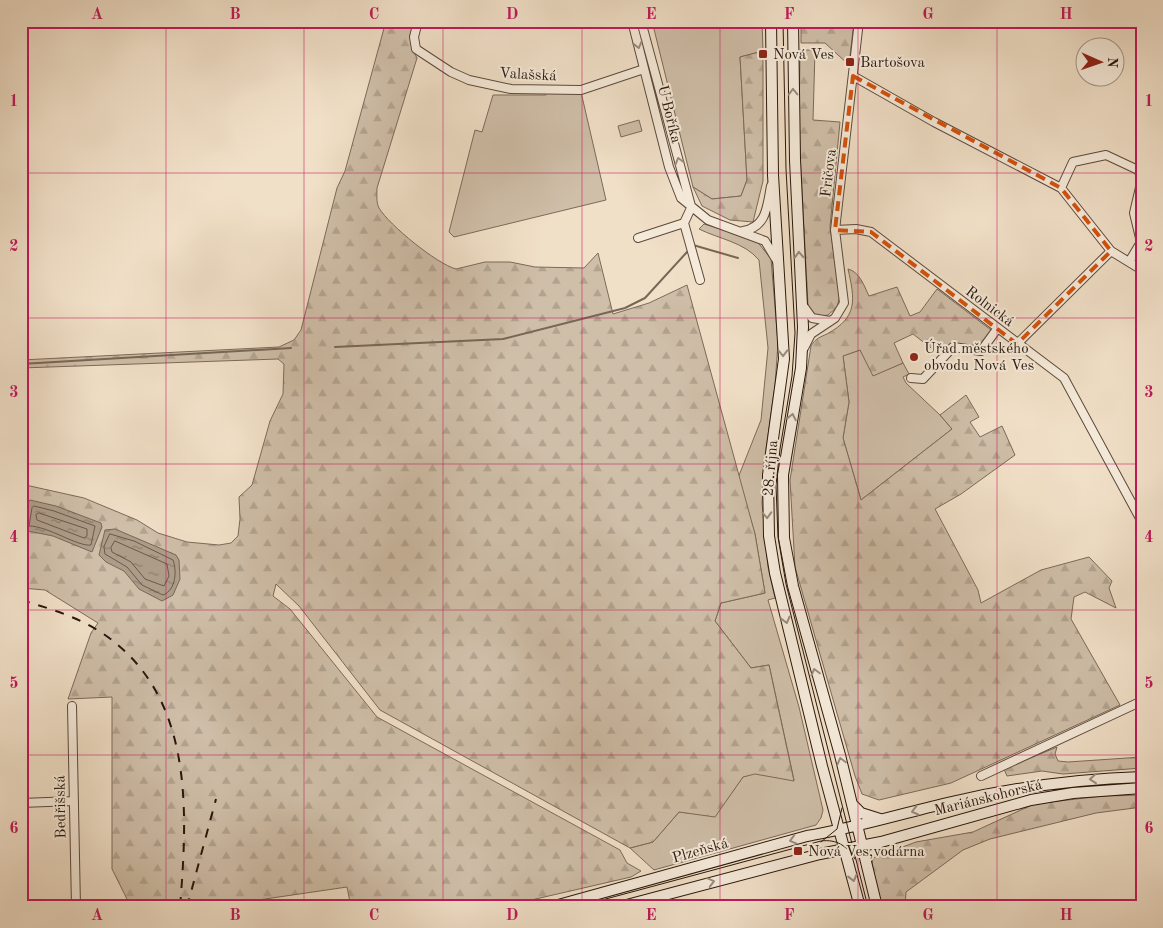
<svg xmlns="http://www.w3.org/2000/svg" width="1163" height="928" font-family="'Old Standard TT',serif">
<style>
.green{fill:#cfbea8;stroke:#7c6a5a}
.forest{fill:url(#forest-firs);stroke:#7c6a5a}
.water{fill:url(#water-ripples);stroke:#786756}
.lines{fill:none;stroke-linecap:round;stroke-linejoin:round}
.shore{stroke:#6b5a4a;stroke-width:1}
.stream{stroke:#786756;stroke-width:2}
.minor-casing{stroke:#5b493b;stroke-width:10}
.secondary-casing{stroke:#29170c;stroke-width:12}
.minor{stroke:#f6ebdb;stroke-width:8}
.secondary{stroke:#f6ebdb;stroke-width:10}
.tram{stroke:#29170c;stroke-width:1}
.rail{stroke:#29170c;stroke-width:2;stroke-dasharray:9 9;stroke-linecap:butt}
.oneway{stroke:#9a8c7e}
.marked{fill:none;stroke:#d5520c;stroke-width:4;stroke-dasharray:10 6;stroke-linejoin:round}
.grid{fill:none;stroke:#c2185b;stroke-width:1;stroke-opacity:0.55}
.poi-dot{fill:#8f2418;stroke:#f6ebdb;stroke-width:2}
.labels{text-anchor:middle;stroke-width:4;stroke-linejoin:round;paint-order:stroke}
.poi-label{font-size:15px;fill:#29170c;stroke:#f6ebdb;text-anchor:start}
.street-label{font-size:15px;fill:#29170c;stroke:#f6ebdb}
.neatline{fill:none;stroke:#c2185b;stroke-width:2}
.grid-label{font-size:16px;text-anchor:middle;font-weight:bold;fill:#c2185b}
</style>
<defs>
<pattern id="forest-firs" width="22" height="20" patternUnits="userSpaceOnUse" patternTransform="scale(1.25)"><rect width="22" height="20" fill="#cfbea8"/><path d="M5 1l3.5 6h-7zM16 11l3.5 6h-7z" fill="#b2a38f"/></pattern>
<pattern id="water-ripples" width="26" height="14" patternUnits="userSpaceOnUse" patternTransform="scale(1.25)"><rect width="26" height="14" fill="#ad9c88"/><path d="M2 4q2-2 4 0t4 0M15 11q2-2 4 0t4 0" fill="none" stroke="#8d7e6e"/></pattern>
</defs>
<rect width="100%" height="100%" fill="#f1e0c8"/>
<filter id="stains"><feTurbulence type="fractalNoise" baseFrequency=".004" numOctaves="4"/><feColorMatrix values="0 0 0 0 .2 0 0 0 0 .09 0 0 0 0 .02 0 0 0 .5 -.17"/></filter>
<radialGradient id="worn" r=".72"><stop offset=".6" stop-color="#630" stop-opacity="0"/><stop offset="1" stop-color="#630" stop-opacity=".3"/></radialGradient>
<path class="green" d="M652 21H762L763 51 740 57 747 180 741 196 712 199 693 187Z
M581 92 606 200 454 237 449 232 475 130 482 132 493 95H546V93Z
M639 120 642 131 621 137 618 126Z
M704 224 756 240 771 259 778 343 775 385 766 449 762 503 768 567 775 598 768 600 799 707 823 810 821 818 816 825 654 870 630 848 653 842 679 812 715 816 743 777 755 773 794 780 769 665 751 668 715 621 721 603 765 593 755 534 738 478 761 420 768 348 759 260C744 242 719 239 699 229Z
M860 350 874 375 903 363 909 374 903 377 906 383 940 415 952 429 861 500 843 438 849 402 843 356Z"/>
<path class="forest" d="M386 21H414C411 36 409 44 417 58L377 188C377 194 376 202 379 208 389 225 437 264 456 269L485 262H510L535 267 584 268 598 253 613 314 649 303 687 285 755 534 765 593 721 603 715 621 751 668 769 665 794 781 755 774 743 777 715 817 679 812 653 842 630 848 380 710 299 606 276 584 273 596 290 609 377 717 620 850 627 863 641 871 631 877 501 907H351L347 887 231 904V907H131L112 869V697L68 699 91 633 98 623 45 590 21 588V484L84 498 137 520 158 533 187 542 219 545 231 543 238 536 240 519 239 497 252 485 270 421 283 394 284 364 278 359 21 368V360L279 347 294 340 301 330 337 188 345 171Z
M801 21H854L849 65 825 43H801Z
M800 50H815L813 120 840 122 830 227 840 295 837 307 828 315 817 317 811 312 808 305 799 133Z
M763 51V181L753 222 730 220 702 206 693 187 712 199 741 196 747 180 740 57Z
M848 269C860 272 864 286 869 296L897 287 910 316 920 312 937 289 991 330 979 347 959 345 944 358 913 334 894 343 903 363 873 376 860 350 843 356 849 402 843 438 861 500 952 429 940 415 966 395 979 417 970 422 980 437 1002 426 1015 455 961 494 935 509 978 590 981 603 1041 570 1089 557 1112 581 1109 588 1116 608 1085 592 1074 597 1071 619 1120 705 951 783 879 800 862 794 855 776 795 567 790 480 811 346C815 339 820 337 827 334 858 317 855 300 848 269Z
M1057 747 1055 754 1058 761 1068 762 1142 757V768L1063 774 1042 771 1007 776 1004 769Z
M1142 795V807L1096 813 990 839 963 850 906 892 905 907H881L872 864 873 858 916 842 973 832 1034 804 1102 796Z"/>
<path class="water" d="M30 500 56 506 101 523 102 527 92 552 53 536 23 530 27 504Z
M115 529 176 555 179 560 180 579 173 595 162 601 139 589 124 571 106 562 99 555 105 530Z"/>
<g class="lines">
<path class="shore" d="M34 506 54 511 95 526 91 545C78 547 48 526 29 526L32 508Z
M39 513 87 529V536L84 538 37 520 36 515Z
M110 534 134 541 173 560C177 571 176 590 163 595L142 585 127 567 105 554 104 547Z
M115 541 167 564 169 576 164 586 145 579 131 562 112 552 111 548Z"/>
<path class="stream" d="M693 245 738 258
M335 347 503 339 625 308 645 298 687 252
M21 364 291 348"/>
<defs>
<path id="minor" d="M418 21 414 37 416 49 451 72 469 80 511 89 581 90 644 69
M632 21 669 167 681 198 708 220 765 241 777 261
M641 21 691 206
M853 76 934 122 1061 188 1111 251 1142 270
M1061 188 1073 162 1106 155 1138 170 1142 178
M691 208 684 223 700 280
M835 230 856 229 871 232 1064 378 1142 522
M743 231C767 227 767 206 771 186
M638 238 684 223
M1129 262 1141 242 1134 213 1142 179
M802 304 812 318 830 321
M1017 344 1111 251
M804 348 811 334 835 318 844 303 835 230 859 21
M911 378 923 379 953 347 981 351 997 329
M72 706 76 907
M981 776 1142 701
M21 803 74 801"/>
<path id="secondary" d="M771 21 773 175 784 359 768 475 769 536 775 573 822 766 860 907
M793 21 795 160 803 327 801 368 783 475 784 538 793 586 840 755 877 907
M852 804 861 813 880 819
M551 907 807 836C854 828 900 814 947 803 1011 788 1076 779 1142 777
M619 907 820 854 881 842 1031 800 1073 793 1142 788"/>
</defs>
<use href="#minor" class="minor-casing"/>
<use href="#secondary" class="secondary-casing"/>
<use href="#minor" class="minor"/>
<use href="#secondary" class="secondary"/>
<path class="tram" d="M783 21 786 169 795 333 792 376 780 449 776 485 778 537 786 584 868 907
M821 842 837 829 842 808
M576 907 821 841C837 839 847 846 855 859"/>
<path class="rail" d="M21 600C48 608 75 616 99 631 194 692 188 808 180 907
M187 907 216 799"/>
</g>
<defs><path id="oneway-chevron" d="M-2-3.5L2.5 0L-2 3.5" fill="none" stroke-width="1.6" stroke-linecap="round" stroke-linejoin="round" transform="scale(1.25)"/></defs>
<g class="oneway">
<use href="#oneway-chevron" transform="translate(638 45) rotate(76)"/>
<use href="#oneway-chevron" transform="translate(793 92) rotate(-91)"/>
<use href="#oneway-chevron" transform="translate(679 161) rotate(-105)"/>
<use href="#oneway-chevron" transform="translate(799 255) rotate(-93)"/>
<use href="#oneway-chevron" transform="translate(783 353) rotate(89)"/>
<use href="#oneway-chevron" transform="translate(792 417) rotate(-79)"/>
<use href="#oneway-chevron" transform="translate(767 515) rotate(88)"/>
<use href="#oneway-chevron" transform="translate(786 620) rotate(76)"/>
<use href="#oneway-chevron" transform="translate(815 672) rotate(-105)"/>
<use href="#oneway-chevron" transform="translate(841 761) rotate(-105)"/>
<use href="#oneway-chevron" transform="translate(1093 779) rotate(175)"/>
<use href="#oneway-chevron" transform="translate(915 811) rotate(166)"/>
<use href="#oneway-chevron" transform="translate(793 840) rotate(165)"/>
<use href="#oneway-chevron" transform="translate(853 878) rotate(76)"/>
<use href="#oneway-chevron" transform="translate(711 882) rotate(-15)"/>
</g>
<path class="marked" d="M853 76 1061 188 1111 251 1017 344 871 232 835 230Z"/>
<path class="grid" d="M166 21V907M304 21V907M443 21V907M582 21V907M720 21V907M858 21V907M997 21V907M21 173H1142M21 318H1142M21 464H1142M21 610H1142M21 755H1142"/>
<g class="poi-dot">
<rect x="758" y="49" width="10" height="10" rx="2.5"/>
<rect x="845" y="57" width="10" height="10" rx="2.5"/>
<circle cx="914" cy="357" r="5"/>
<rect x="793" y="846" width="10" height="10" rx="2.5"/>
</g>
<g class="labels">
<g class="poi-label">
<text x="773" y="59">Nová Ves</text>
<text x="860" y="67">Bartošova</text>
<text x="924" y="353">Úřad městského<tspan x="924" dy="17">obvodu Nová Ves</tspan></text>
<text x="808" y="856">Nová Ves,vodárna</text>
</g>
<g class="street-label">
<text transform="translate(528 74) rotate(3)" y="5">Valašská</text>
<text transform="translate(670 114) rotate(76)" y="5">U Boříka</text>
<text transform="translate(828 173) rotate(-83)" y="5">Fričova</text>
<text transform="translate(990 306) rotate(37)" y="5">Rolnická</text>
<text transform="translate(770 468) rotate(-85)" y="5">28. října</text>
<text transform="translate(988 797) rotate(-14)" y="5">Mariánskohorská</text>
<text transform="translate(60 807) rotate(-91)" y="5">Bedřišská</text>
<text transform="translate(700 850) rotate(-16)" y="5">Plzeňská</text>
</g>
</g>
<rect width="1163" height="928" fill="none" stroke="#f1e0c8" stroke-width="55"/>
<g transform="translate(1100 62) rotate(92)"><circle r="24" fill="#f6ebdb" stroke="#a49688"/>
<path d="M0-4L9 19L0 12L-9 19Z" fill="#8f2418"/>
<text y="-8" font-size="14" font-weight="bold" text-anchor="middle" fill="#29170c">N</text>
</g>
<rect x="28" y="28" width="1108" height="872" class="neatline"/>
<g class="grid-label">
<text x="97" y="19">A</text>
<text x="235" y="19">B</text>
<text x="374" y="19">C</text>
<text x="512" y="19">D</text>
<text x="651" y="19">E</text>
<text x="789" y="19">F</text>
<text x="928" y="19">G</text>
<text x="1066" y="19">H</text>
<text x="14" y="106">1</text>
<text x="1149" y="106">1</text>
<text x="14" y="251">2</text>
<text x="1149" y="251">2</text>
<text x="14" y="397">3</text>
<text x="1149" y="397">3</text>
<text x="14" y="542">4</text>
<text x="1149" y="542">4</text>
<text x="14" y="688">5</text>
<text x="1149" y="688">5</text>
<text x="14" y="833">6</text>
<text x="1149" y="833">6</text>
<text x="97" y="920">A</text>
<text x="235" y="920">B</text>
<text x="374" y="920">C</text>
<text x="512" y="920">D</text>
<text x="651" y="920">E</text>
<text x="789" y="920">F</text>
<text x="928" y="920">G</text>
<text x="1066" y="920">H</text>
</g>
<rect width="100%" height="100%" filter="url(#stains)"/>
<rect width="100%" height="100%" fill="url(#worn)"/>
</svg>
